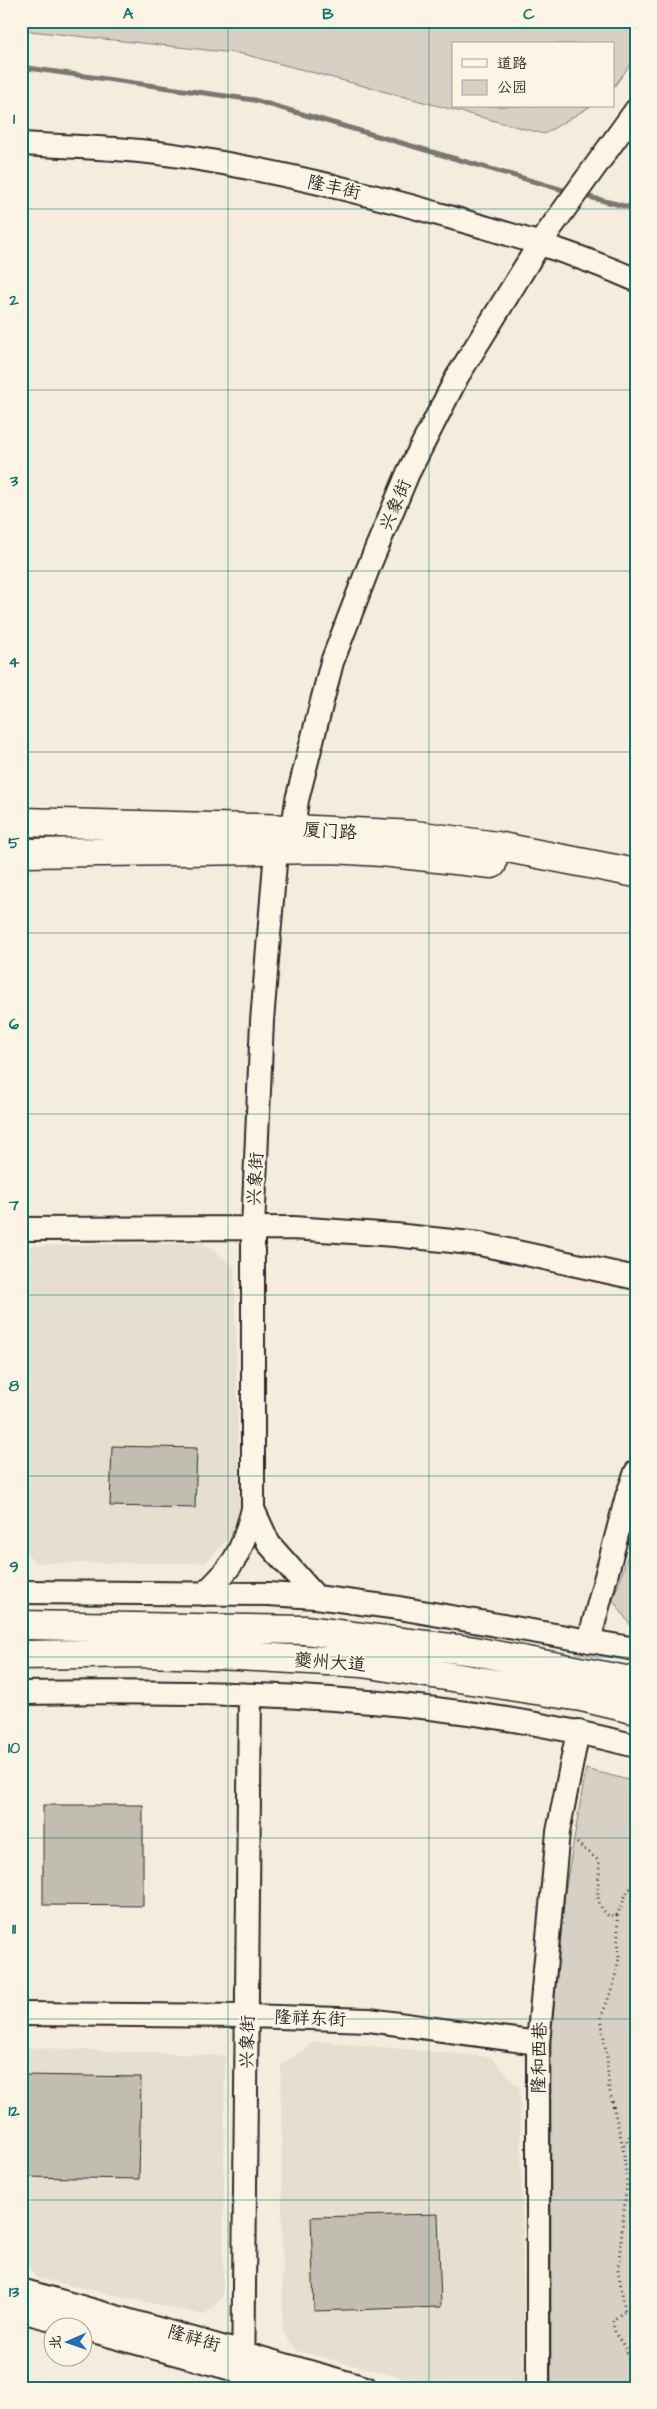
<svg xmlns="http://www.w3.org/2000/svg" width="657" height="2409" font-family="'Architects Daughter','LXGW WenKai TC',sans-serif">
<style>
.built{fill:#e5dfd0}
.green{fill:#d6d1c4;stroke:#807e78}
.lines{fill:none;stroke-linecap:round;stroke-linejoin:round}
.stream{stroke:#7a7771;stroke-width:5}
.building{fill:#c2bdb1;stroke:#2b2b2b}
.minor-casing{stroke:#2b2b2b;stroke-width:26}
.major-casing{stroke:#2b2b2b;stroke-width:31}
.path{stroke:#2b2b2b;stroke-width:3;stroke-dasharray:1 4;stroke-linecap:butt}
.minor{stroke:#fcf5e5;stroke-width:22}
.major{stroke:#fcf5e5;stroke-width:28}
.grid{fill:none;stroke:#0f766e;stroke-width:1;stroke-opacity:0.55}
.labels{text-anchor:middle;stroke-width:4;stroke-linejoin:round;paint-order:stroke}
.street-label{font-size:18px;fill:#2b2b2b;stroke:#fcf5e5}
.neatline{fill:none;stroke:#0f766e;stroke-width:2}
.grid-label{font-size:16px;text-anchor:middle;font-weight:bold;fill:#0f766e}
</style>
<rect width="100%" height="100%" fill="#f4edde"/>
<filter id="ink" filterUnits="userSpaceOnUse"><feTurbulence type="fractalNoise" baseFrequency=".02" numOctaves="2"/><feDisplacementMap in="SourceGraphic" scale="10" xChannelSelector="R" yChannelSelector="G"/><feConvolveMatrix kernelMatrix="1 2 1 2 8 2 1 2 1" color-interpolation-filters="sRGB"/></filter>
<g filter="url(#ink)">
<path class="built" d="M203 1243 234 1266 240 1525 206 1563H36L21 1548V1246Z
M315 2041 491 2057 520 2089 525 2381 517 2388H444L297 2351 283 2333 281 2065Z
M21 2047 225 2056 223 2297 204 2315 37 2278 21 2260Z"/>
<path class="green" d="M21 21H636V57L613 88V44H453V106H591L544 134 243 54 21 30Z
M636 1531V1633L613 1600Z
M586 1769 636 1782V2388H551V2039L565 1892Z"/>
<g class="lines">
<path class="stream" d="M21 67 254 100 570 192
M581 195 636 209"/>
</g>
<path class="building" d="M112 1446 197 1448 195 1508 110 1506Z
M43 1805H143V1906L43 1905Z
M23 2075 141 2077 139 2179 21 2177Z
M438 2214 441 2307 314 2311 311 2217Z"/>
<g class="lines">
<defs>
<path id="minor" d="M21 144C76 147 133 148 187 157 276 171 363 192 449 217 513 235 575 253 636 280
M293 829 297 800 332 662 367 571 408 473 457 377 540 243 636 110
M21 1229 293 1228 395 1235 480 1244 636 1278
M253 1509V1229L262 1021 276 851
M21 1592 268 1594 316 1597 399 1608 636 1649
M204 1594C236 1564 242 1551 253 1509L269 1544 316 1597
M589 1641 627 1496 636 1472
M21 1693C227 1690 436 1694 636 1746
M21 2014 247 2016 369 2020 538 2043
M21 2290 366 2388
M21 2311 78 2326
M82 2328 301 2388
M243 2388 250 1695
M538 2388V2043L558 1832 578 1731"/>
<path id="major" d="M21 822 293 829 415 835 497 846 636 873
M21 853 332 849 382 852 492 864
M21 1625 305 1630 474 1651 636 1682
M21 1655 146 1653 238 1656 362 1663 581 1697 636 1710"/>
</defs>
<use href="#minor" class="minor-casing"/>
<use href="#major" class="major-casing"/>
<path class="path" d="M577 1843 599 1861C601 1884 590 1901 610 1917L617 1915 628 1890 636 1885
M617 1915 619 1958 613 1987 601 2017 607 2058 609 2088 623 2147 627 2182 618 2269 625 2311
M624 2146 632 2132V2103L636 2090
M631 2388C632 2376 631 2358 625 2348 618 2336 614 2335 613 2320L625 2311 636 2317"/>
<use href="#minor" class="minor"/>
<use href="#major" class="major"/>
</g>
</g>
<path class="grid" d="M228 21V2388M429 21V2388M21 209H636M21 390H636M21 571H636M21 752H636M21 933H636M21 1114H636M21 1295H636M21 1476H636M21 1657H636M21 1838H636M21 2019H636M21 2200H636"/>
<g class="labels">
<g class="street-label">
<text transform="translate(334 187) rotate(13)" y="6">隆丰街</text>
<text transform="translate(395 505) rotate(-67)" y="6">兴象街</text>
<text transform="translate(330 831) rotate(3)" y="6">厦门路</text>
<text transform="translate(255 1179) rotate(-87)" y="6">兴象街</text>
<text transform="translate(330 1662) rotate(4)" y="6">夔州大道</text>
<text transform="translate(310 2018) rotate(2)" y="6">隆祥东街</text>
<text transform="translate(247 2042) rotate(-89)" y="6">兴象街</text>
<text transform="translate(539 2058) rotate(-89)" y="6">隆和西巷</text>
<text transform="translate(194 2338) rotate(16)" y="6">隆祥街</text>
</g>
</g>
<rect width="657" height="2409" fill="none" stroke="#fcf5e5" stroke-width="55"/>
<rect x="452" y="42" width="162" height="65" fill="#fcf5e5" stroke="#a8a49b"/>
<rect x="462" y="59" width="25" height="8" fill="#fcf5e5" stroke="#a8a49b"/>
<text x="497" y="68" font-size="15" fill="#2b2b2b">道路</text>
<rect x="462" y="80" width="25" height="15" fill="#d6d1c4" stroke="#a8a49b"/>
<text x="497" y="92" font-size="15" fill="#2b2b2b">公园</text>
<g transform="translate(68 2342) rotate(268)"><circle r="24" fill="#fcf5e5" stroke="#a8a49b"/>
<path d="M0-4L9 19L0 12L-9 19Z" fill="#1f6fb2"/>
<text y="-8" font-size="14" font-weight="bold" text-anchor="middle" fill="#2b2b2b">北</text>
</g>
<rect x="28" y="28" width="602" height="2354" class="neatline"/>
<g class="grid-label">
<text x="128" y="19">A</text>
<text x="328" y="19">B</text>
<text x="529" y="19">C</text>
<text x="14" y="124">1</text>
<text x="14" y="305">2</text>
<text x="14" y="486">3</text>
<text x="14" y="667">4</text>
<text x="14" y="848">5</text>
<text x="14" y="1029">6</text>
<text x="14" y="1210">7</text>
<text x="14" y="1391">8</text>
<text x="14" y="1572">9</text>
<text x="14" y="1753">10</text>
<text x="14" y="1934">11</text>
<text x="14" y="2116">12</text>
<text x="14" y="2297">13</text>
</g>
</svg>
